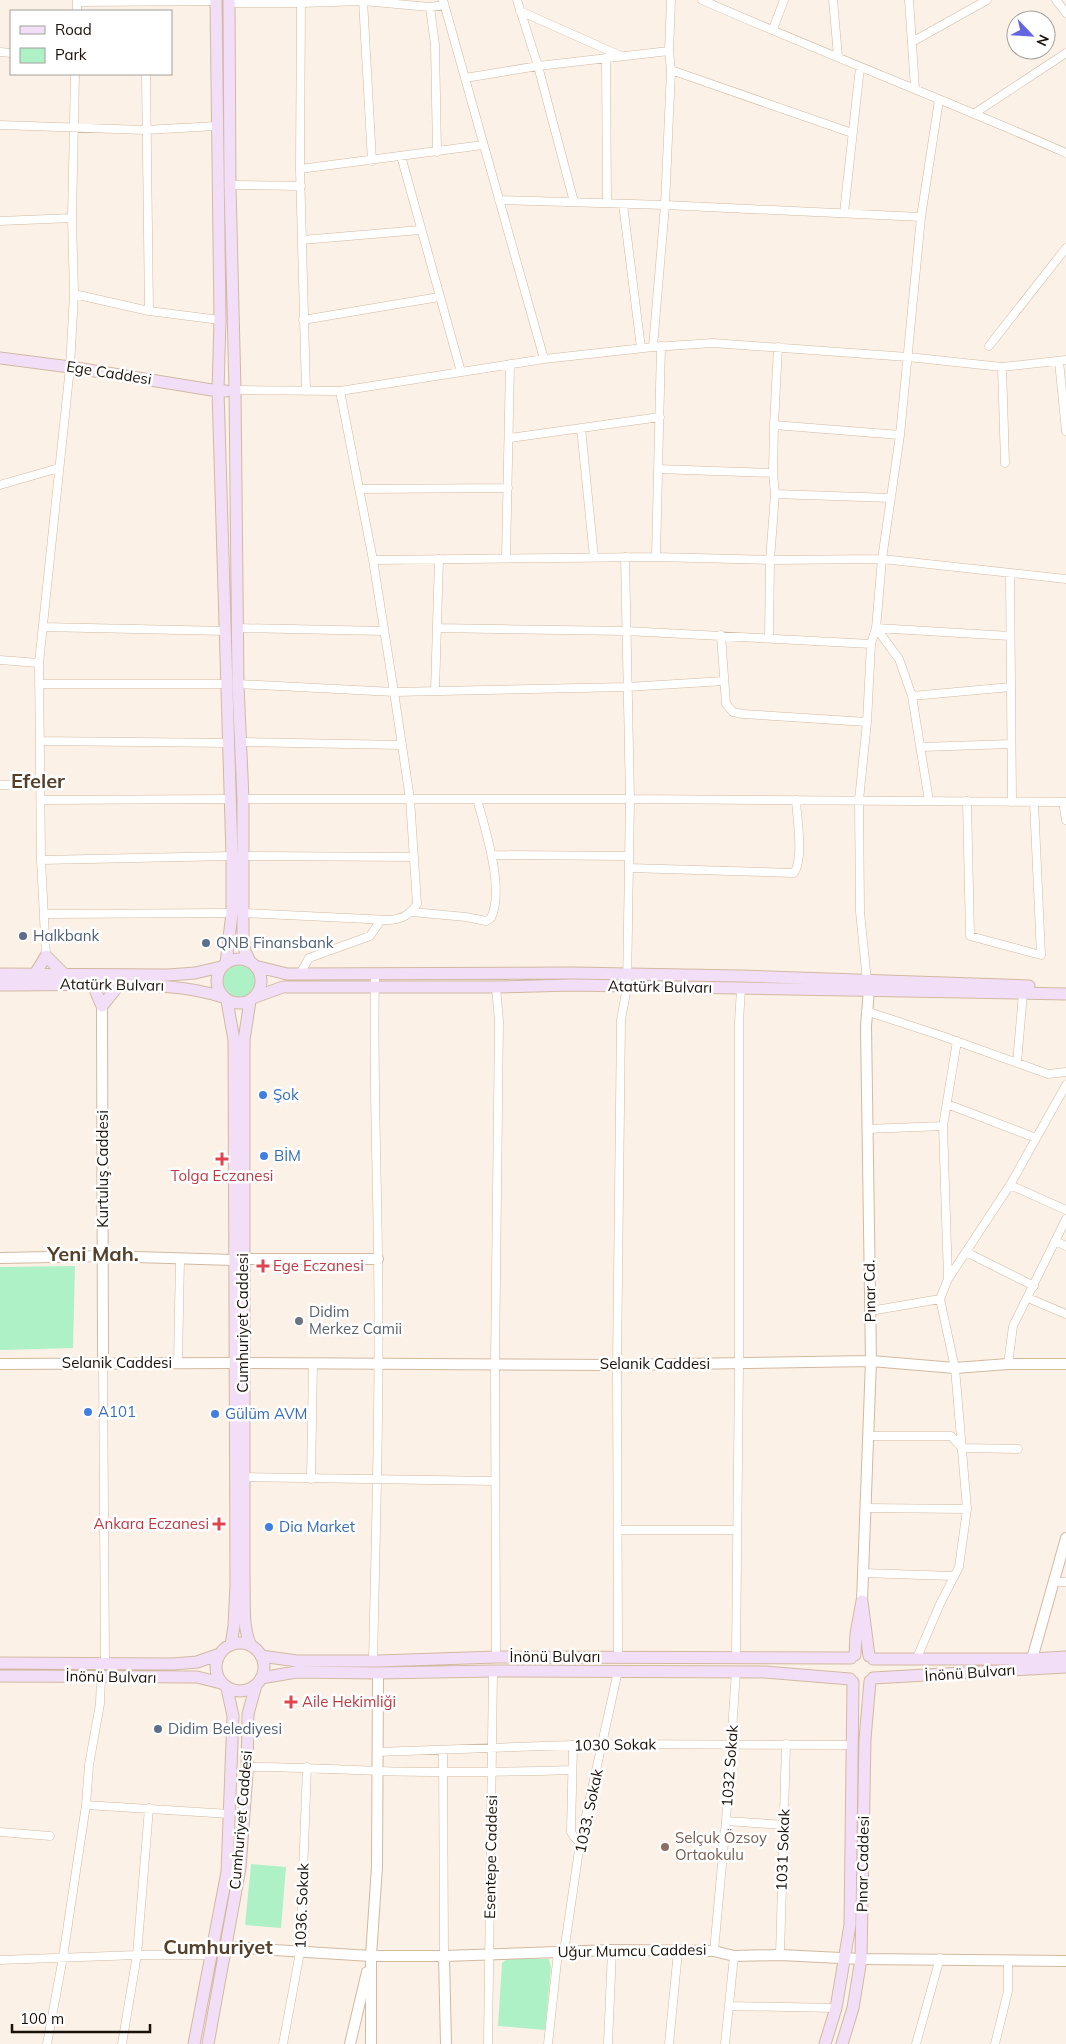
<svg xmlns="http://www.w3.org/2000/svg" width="1066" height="2044" font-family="Mulish,sans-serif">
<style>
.green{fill:#aff1c7}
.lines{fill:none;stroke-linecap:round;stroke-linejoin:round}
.minor-casing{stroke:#d2b9a1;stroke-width:9}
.tertiary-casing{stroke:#d2b9a1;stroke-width:12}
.secondary-casing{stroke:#d2b9a1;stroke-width:13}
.minor{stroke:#fff;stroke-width:8}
.tertiary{stroke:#fff;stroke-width:10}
.secondary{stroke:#f2dff7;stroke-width:11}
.service-dot{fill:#5c6f8a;stroke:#fff;stroke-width:2}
.shop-dot{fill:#3f7fe0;stroke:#fff;stroke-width:2}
.health-dot{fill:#e0444e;stroke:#fff;stroke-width:2}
.worship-dot{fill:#6b7280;stroke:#fff;stroke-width:2}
.education-dot{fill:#8d6e63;stroke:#fff;stroke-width:2}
.labels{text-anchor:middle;stroke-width:5;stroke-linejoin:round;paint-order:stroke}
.street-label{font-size:15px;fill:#1a1108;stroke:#fff}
.service-label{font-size:15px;fill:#4e5e75;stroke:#fff;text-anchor:start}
.shop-label{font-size:15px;fill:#366cbe;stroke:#fff;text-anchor:start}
.health-label{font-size:15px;fill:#be3a42;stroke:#fff;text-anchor:start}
.worship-label{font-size:15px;fill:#5b616d;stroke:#fff;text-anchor:start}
.education-label{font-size:15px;fill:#785e54;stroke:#fff;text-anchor:start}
.district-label{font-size:20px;font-weight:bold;fill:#55402b;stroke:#fff}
</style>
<rect width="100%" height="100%" fill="#fbf1e7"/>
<path class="green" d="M223 981a16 16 0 1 1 32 0a16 16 0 1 1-32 0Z
M75 1266 73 1348 0 1350V1267Z
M251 1864 286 1867 281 1928 245 1925Z
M508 1958 549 1959 551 1967 545 2030 498 2026 502 1963Z"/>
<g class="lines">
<defs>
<path id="minor" d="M301 0 300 169 306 391
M363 0 372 161
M443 0 544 359
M517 0 538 66 574 202
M702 0C823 53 945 100 1066 153
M833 0 838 56
M909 0 915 88
M1056 0 1066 13
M77 2 216 1
M229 3H301L363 1 430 7 444 5
M430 7 435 45 437 152
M77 11V0
M520 11 621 56
M773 29 784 0
M912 42 987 0
M0 52 11 53
M606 58 607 203
M671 70 852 133
M146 74 149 311
M465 78 538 66 669 51
M975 113 1066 53
M0 125 145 130 217 126
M401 156 461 372
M300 169 483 145
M230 185 301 186
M499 200 665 205 921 217
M623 204 641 348
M844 213 860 67
M0 221 72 218
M302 240 420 230
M74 294 149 311 220 320
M303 320 439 297
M989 346 1066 248
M653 347 665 205 671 70 669 51 671 0
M1059 361 1066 431
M1002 367 1005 463
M235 390 340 391 544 359 653 347 713 343 908 357 1002 367 1066 360
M774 425 900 435
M581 428 594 557
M510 438 660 417
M658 469 773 473
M0 485 59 468
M359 489 508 488
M775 494 891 498
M656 557 661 346
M506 558 510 364
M373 560 656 557 770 560 882 559 1066 579
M1010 573 1012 802
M43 627 226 631
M237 628 384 631
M437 628 626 631 871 644
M876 628 899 659 912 696 929 801
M876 628 1010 636
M721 635 726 704 733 712 743 714 867 722
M769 638 770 560 775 494 773 473 774 425 778 347
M0 660 39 663
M39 684H226
M238 684 394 692 627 687 724 681
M435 691 439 559
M912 696 1011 687
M40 741 229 743
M241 742 402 745
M922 747 1011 744
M0 785H41
M243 799H630L1066 802
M41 800 230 799
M967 801 970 936 1041 955 1034 802
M1063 802 1066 820
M492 855 629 856
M243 856 414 857
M41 860 232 856
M629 868 794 873C804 858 797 819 796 800
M412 912 466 917 486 921 491 918C505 889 485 829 477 799
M243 913 389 920C402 919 410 915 417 904L410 799 394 692 373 560 340 391
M45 914 232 913
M46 956 41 860 39 663 70 367 74 294 72 218 75 74
M300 974 309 958 370 936 381 920
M867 981 860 912 859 800 867 722 871 644 876 628 882 559 900 435 921 217 939 100
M496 987 499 1021 495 1364 496 1657
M866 1011 942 1036 1048 1074 1066 1072
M1017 1063 1023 993
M947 1104 1036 1138
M867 1129 943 1126
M1010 1185 1066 1210
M1055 1241 1066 1246
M966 1252 1034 1286
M948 1278 943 1126 957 1041
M1028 1298 1066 1314
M870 1311 940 1299
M103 1363 105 1662
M178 1363 180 1258
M1008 1364 1013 1326 1066 1219
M868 1436H951L962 1448 1018 1449
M244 1477 495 1481
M311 1479 313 1363
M866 1508 967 1509
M618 1530H737
M863 1573 953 1576
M1053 1582H1066
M618 1656 617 1365 621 1020 627 987 630 799 625 557
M736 1656 739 1364V1022L741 989
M916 1660 940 1604 959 1567 967 1509 955 1368 940 1299 948 1279 1010 1185 1066 1085
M373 1661C376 1527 380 1392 378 1258 377 1163 373 1069 375 974
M573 1745 571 1832 574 1837 580 1843
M443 1750 444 1956
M377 1752 603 1744 852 1745
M247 1767C290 1767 333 1769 377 1771 442 1773 507 1772 572 1770
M86 1805 230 1814
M726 1821 784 1825
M0 1832 50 1836
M714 1951 726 1821 736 1671
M564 1952 580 1843 618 1671
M780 1955 786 1744
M0 1960 137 1955H211
M729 2006 836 2008
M47 2044 63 1957 86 1805 89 1765 100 1704 101 1677
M122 2044 137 1955 149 1808
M283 2044 300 1952 307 1767
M488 2044 493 1671
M548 2044 558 1952
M608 2044 612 1950
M669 2044 678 1951
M725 2044 734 1956
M916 2044 940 1958
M995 2044 1008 1991V1960"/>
<path id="tertiary" d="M102 1006 103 1363
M0 1258 104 1256 233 1260
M243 1259H378
M243 1363 617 1365 871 1361 955 1368 1008 1364H1066
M0 1364 235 1363
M862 1601 871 1361 866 1026 869 990 868 983
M1032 1659 1066 1538
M227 1947 371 1956H444L612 1950 714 1951 734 1956 780 1955 861 1959 1066 1961
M444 1956 446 2044
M350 2044 367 1972
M371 2044V1956L377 1867 378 1673"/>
<path id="secondary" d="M216 0 220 320 218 391 232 856V913L226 963
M229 0 230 185 235 390 238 684 243 799V936L245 951 250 962
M0 358 70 367 218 391H226
M217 981a22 22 0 1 1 44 0a22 22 0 1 1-44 0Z
M255 966 287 974 574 973 740 976 1029 986
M0 974 168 975 195 973 221 967
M35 974 46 956 65 975
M0 985C39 985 77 984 116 985 153 985 187 986 223 997
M93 985 102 1006 119 985
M255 997 283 987H496L573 985 1066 994
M227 1001 234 1040 236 1584 234 1626 231 1645
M250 1001 244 1040V1582C245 1602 242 1627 251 1646
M216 1667a24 24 0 1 1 48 0a24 24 0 1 1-48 0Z
M855 1655 856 1634 862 1601 869 1656
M261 1656 297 1661H378L496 1657 851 1658
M873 1659H1032L1066 1657
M0 1663 173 1664 197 1662 220 1654
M0 1676 197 1677 221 1683
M261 1678 296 1672 378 1673 493 1671 765 1672 850 1679
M873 1678 1066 1667
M194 2044 227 1872 233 1716 227 1688
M208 2044 240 1868 247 1774 248 1714 256 1685
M825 2044 836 2008 850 1925 853 1682
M842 2044 853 2008 861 1959 865 1739 870 1681"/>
</defs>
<use href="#minor" class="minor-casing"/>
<use href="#tertiary" class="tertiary-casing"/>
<use href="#secondary" class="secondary-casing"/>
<use href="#minor" class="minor"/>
<use href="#tertiary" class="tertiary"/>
<use href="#secondary" class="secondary"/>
</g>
<g class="service-dot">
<circle cx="23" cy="936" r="5"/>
<circle cx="206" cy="943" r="5"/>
<circle cx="158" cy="1729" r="5"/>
</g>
<g class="shop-dot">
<circle cx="263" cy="1095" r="5"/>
<circle cx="264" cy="1156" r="5"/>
<circle cx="88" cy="1412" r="5"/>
<circle cx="215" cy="1414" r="5"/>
<circle cx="269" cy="1527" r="5"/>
</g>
<g class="health-dot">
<path d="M219.5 1151.5h5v5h5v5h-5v5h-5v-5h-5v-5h5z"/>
<path d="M260.5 1258.5h5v5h5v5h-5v5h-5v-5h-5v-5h5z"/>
<path d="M216.5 1516.5h5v5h5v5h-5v5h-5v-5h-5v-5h5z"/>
<path d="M288.5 1694.5h5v5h5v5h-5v5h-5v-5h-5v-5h5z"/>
</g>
<circle class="worship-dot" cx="299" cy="1321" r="5"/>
<circle class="education-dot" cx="665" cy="1847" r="5"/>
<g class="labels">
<g class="street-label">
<text transform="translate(109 373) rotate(9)" y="5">Ege Caddesi</text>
<text transform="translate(112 985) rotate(1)" y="5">Atatürk Bulvarı</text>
<text transform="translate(660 987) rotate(1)" y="5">Atatürk Bulvarı</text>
<text transform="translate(103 1169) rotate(-90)" y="5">Kurtuluş Caddesi</text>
<text transform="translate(870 1291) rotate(-91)" y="5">Pınar Cd.</text>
<text transform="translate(243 1323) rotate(-90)" y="5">Cumhuriyet Caddesi</text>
<text x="117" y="1368">Selanik Caddesi</text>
<text x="655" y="1369">Selanik Caddesi</text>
<text x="555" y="1662">İnönü Bulvarı</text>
<text transform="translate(970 1673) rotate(-4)" y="5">İnönü Bulvarı</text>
<text transform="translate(111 1677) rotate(1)" y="5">İnönü Bulvarı</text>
<text transform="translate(615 1745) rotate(-1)" y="5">1030 Sokak</text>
<text transform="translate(730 1766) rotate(-86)" y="5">1032 Sokak</text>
<text transform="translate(589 1811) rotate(-78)" y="5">1033. Sokak</text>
<text transform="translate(241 1820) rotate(-85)" y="5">Cumhuriyet Caddesi</text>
<text transform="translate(783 1850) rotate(-88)" y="5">1031 Sokak</text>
<text transform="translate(491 1857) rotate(-89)" y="5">Esentepe Caddesi</text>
<text transform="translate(863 1864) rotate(-89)" y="5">Pınar Caddesi</text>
<text transform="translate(302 1906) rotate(-88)" y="5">1036. Sokak</text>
<text transform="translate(632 1951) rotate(-1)" y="5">Uğur Mumcu Caddesi</text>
</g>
<g class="service-label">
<text x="33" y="941">Halkbank</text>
<text x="216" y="948">QNB Finansbank</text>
<text x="168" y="1734">Didim Belediyesi</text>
</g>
<g class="shop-label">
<text x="273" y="1100">Şok</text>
<text x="274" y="1161">BİM</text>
<text x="98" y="1417">A101</text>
<text x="225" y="1419">Gülüm AVM</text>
<text x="279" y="1532">Dia Market</text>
</g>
<g class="health-label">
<text x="222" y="1181" text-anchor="middle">Tolga Eczanesi</text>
<text x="273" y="1271">Ege Eczanesi</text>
<text x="209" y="1529" text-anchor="end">Ankara Eczanesi</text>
<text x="302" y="1707">Aile Hekimliği</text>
</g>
<g class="worship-label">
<text x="309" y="1317">Didim<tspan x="309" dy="17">Merkez Camii</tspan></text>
</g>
<g class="education-label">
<text x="675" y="1843">Selçuk Özsoy<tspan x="675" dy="17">Ortaokulu</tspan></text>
</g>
<g class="district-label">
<text x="38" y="788">Efeler</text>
<text x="93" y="1261">Yeni Mah.</text>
<text x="218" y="1954">Cumhuriyet</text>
</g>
</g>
<rect x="10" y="10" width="162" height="65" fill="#ffffff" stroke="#a3a09c"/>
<rect x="20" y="26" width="25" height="8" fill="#f2dff7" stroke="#a3a09c"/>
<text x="55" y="35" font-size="15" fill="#1a1108">Road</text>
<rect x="20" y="48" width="25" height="15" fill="#aff1c7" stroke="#a3a09c"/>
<text x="55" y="60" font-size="15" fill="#1a1108">Park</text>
<g transform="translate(1031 35) rotate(115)"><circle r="24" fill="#ffffff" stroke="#a3a09c"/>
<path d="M0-4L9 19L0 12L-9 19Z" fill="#6366df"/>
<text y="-8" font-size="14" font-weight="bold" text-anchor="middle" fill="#1a1108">N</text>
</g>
<path d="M12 2024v8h138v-8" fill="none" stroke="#1a1108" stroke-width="2.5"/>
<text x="20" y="2024" font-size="15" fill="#1a1108" stroke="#ffffff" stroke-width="4" paint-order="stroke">100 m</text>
</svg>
